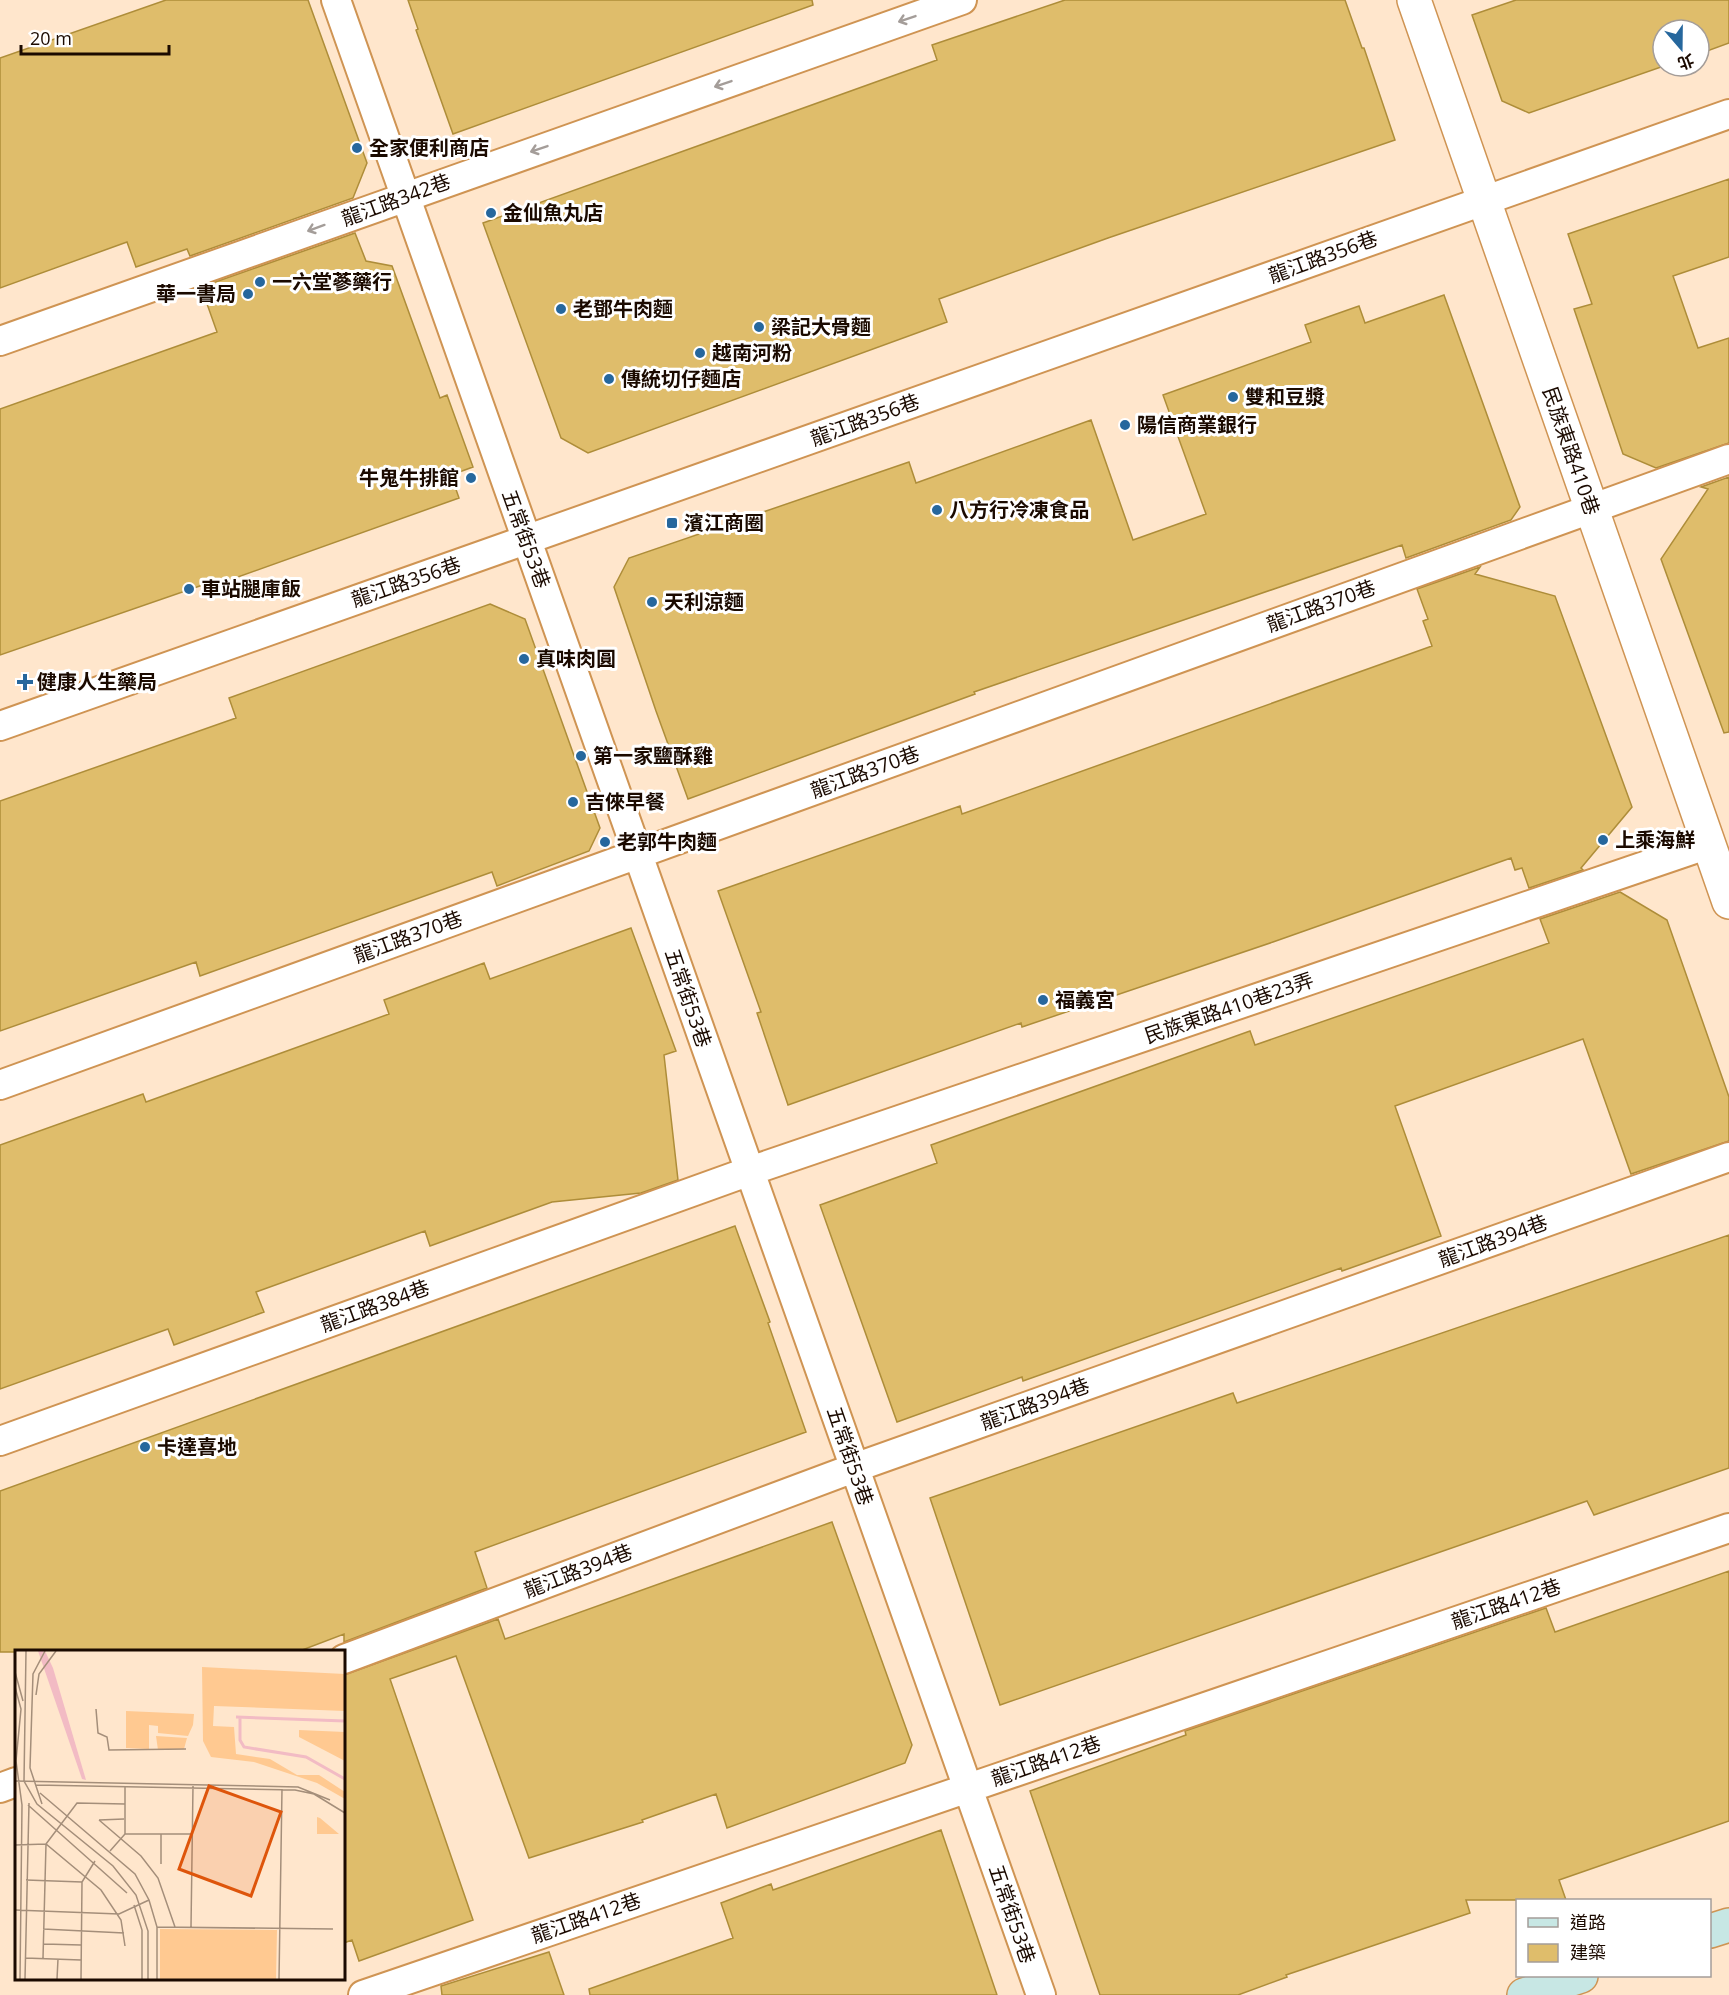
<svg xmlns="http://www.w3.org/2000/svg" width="1729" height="1995" font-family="'Open Sans','Noto Sans TC',sans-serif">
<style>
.building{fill:#dfbd6b;stroke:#ae8d39;stroke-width:1.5}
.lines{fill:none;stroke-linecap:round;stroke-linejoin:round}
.lane-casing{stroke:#cf9453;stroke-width:32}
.street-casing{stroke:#cf9453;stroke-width:36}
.secondary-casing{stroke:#cf9453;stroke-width:36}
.lane{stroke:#fff;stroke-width:28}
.street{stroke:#fff;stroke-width:33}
.secondary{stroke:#c7e7e4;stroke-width:33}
.oneway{stroke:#a49d99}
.poi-dot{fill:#26679d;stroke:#fff;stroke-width:2}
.labels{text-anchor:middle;stroke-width:6;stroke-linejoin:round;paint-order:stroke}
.poi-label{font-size:20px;font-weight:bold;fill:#1b0a00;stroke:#fff;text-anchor:start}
.street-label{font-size:20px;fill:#1b0a00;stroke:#fff}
.inset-river{fill:none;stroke:#f2bbc4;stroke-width:3}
.inset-road{fill:none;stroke:#a48e7a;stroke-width:1.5}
.view{fill:#de550b;fill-opacity:0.15;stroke:#de550b;stroke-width:3}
.inset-edge{fill:none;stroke:#1b0a00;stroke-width:3}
</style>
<rect width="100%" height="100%" fill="#ffe6cc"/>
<path class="building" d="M166 0H308L367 163 353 198 190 256 187 249 136 267 127 242 0 288V58Z
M408 0H812L813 5 453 134 416 30 418 29Z
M1065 0H1345L1362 48H1364L1395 140 1108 238 939 299 947 322 588 453 561 438 483 223 937 60 932 45Z
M1516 0H1729V43L1699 54V30H1663L1664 66 1529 113 1502 101 1472 15Z
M1729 179V257L1673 276 1698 348 1729 338V443L1656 468 1623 454 1574 309 1592 304 1568 234Z
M355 233 366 261 392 266 440 398 447 395 473 467 451 475 459 498 221 583 220 579 0 655V409L217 332 201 287Z
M1444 295 1520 507 1511 520 1406 558 1402 545 974 692 975 694 688 799 656 711 614 587 629 558 909 462 916 483 1091 420 1133 540 1206 514 1163 395 1311 342 1305 325 1359 306 1365 323Z
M1729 477V732L1724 733 1661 559 1708 489 1701 487Z
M1480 567 1475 574 1555 596 1632 807 1581 868 1583 870 1529 888 1522 868 1515 870 1511 858 1273 942 1022 1027 1021 1023 788 1105 757 1013 761 1012 718 891 960 806 962 814 1432 646 1423 621 1428 619 1417 589Z
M490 604 525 619 600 828 589 851 497 886 492 872 200 976 196 962 0 1031V801L236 718 229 698Z
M1620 892 1667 920 1729 1097V1141L1631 1174 1583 1039 1395 1106 1441 1236 1342 1271 1341 1268 1023 1381 1022 1377 897 1422 820 1205 937 1163 931 1145 1250 1031 1255 1045 1549 943 1540 919Z
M631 928 676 1051 664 1055 678 1180 641 1193 552 1202 430 1246 425 1231 256 1292 264 1312 174 1345 168 1329 0 1389V1145L143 1094 146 1102 389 1014 384 1000 484 963 490 979Z
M735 1226 770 1322 768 1323 806 1432 475 1552 487 1588 344 1642V1634L297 1652H0V1491Z
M1729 1235V1468L1594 1515 1587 1501 1000 1705 930 1498 1233 1393 1237 1403Z
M832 1522 912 1745 905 1763 727 1828 716 1794 642 1820 643 1822 529 1858 456 1656 390 1679 473 1920 359 1961 352 1940 344 1943V1675L498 1619 505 1639Z
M1729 1571V1821L1559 1880 1566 1900H1466L1470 1913 1286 1975 1287 1977 1238 1995H1100L1030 1791 1186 1735 1185 1731 1546 1608 1555 1632Z
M941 1830 997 1995H590L589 1989 733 1938 721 1903 771 1884 773 1890Z
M549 1952 564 1995H442L441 1986Z"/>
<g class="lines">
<defs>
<path id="lane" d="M336 0 1041 1995
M0 341 962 0
M0 726 1729 114
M0 1085 1729 459
M0 1441 750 1171 1709 844
M344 1659 854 1468 1729 1157
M0 1788 16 1782
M363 1995 1729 1528"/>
<path id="street" d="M1414 0 1729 902"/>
<path id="secondary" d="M1710 1931 1729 1925
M1524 1995 1581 1976"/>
</defs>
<use href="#lane" class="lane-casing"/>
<use href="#street" class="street-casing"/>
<use href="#secondary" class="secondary-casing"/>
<use href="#lane" class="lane"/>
<use href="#street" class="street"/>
<use href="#secondary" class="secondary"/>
</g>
<defs><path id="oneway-shaft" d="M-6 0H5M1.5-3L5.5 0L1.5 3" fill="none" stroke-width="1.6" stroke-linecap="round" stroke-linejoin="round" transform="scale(1.5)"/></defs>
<g class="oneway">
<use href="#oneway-shaft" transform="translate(907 19) rotate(161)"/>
<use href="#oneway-shaft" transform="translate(723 84) rotate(161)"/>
<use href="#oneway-shaft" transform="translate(539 149) rotate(161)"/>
<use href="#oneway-shaft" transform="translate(316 228) rotate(160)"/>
</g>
<g class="poi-dot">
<circle cx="357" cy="148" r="6"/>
<circle cx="491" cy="213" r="6"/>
<circle cx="260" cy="282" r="6"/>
<circle cx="248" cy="294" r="6"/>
<circle cx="561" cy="309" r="6"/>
<circle cx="759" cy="327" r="6"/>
<circle cx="700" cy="353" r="6"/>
<circle cx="609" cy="379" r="6"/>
<circle cx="1233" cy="397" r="6"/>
<circle cx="1125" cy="425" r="6"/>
<circle cx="471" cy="478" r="6"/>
<circle cx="937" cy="510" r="6"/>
<rect x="666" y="517" width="12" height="12" rx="3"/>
<circle cx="189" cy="589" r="6"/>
<circle cx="652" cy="602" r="6"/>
<circle cx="524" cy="659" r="6"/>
<path d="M22 673h6v6h6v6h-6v6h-6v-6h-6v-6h6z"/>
<circle cx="581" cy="756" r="6"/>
<circle cx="573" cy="802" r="6"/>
<circle cx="1603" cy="840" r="6"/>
<circle cx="605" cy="842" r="6"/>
<circle cx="1043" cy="1000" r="6"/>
<circle cx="145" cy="1447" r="6"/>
</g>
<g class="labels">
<g class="poi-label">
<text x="369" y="155">全家便利商店</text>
<text x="503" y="220">金仙魚丸店</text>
<text x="272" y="289">一六堂蔘藥行</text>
<text x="236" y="301" text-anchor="end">華一書局</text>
<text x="573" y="316">老鄧牛肉麵</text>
<text x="771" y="334">梁記大骨麵</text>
<text x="712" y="360">越南河粉</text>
<text x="621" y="386">傳統切仔麵店</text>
<text x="1245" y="404">雙和豆漿</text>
<text x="1137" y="432">陽信商業銀行</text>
<text x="459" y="485" text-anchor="end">牛鬼牛排館</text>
<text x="949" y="517">八方行冷凍食品</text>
<text x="684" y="530">濱江商圈</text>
<text x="201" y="596">車站腿庫飯</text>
<text x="664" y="609">天利涼麵</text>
<text x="536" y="666">真味肉圓</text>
<text x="37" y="689">健康人生藥局</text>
<text x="593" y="763">第一家鹽酥雞</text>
<text x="585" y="809">吉倈早餐</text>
<text x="1615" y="847">上乘海鮮</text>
<text x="617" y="849">老郭牛肉麵</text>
<text x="1055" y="1007">福義宮</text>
<text x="157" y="1454">卡達喜地</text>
</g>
<g class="street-label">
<text transform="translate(396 200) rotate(-20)" y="7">龍江路342巷</text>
<text transform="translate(1323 257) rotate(-20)" y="7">龍江路356巷</text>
<text transform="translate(865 420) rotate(-20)" y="7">龍江路356巷</text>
<text transform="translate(1571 451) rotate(71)" y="7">民族東路410巷</text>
<text transform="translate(526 539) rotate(70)" y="7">五常街53巷</text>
<text transform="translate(406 582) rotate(-19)" y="7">龍江路356巷</text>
<text transform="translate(1321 606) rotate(-20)" y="7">龍江路370巷</text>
<text transform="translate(865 772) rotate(-20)" y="7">龍江路370巷</text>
<text transform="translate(408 937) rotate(-20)" y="7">龍江路370巷</text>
<text transform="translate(688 998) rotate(71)" y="7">五常街53巷</text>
<text transform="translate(1229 1008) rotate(-19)" y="7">民族東路410巷23弄</text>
<text transform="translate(1493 1241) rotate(-20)" y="7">龍江路394巷</text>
<text transform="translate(375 1306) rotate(-20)" y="7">龍江路384巷</text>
<text transform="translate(1035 1404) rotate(-20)" y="7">龍江路394巷</text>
<text transform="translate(850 1456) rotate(71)" y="7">五常街53巷</text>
<text transform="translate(578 1571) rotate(-21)" y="7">龍江路394巷</text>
<text transform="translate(1506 1604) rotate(-19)" y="7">龍江路412巷</text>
<text transform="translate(1046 1761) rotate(-19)" y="7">龍江路412巷</text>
<text transform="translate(1012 1914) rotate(71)" y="7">五常街53巷</text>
<text transform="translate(586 1918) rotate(-19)" y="7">龍江路412巷</text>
</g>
</g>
<g transform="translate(15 1650)">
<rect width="330" height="330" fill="#ffe6cc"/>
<path d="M187 17 330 24V61L199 56 198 76 219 77 221 104 255 109 282 125H304L330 142V149L302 133 239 112 196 107 188 91ZM111 61 179 64 178 75 173 86 143 83V76L134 75V99L111 98ZM284 80 330 82V111L284 87ZM141 86 172 88 169 99 143 100ZM302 167 305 168 324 184H302ZM145 279 262 280 261 329H145Z" fill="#ffc991"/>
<path d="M23 1H30L38 18 71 130 67 129Z" fill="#f2bbc4"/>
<path class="inset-river" d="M221 67 330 71M225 67V90L229 97 291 107 330 129"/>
<path class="inset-road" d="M11 1 9 131 22 154 98 216 121 245 133 281V329M0 22 8 51M0 37 6 59 1 111 7 155 5 329M21 45 24 24 41 1M81 59 83 83 92 87 94 100 171 99M0 131 283 137 315 150M21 135 280 140 299 144 330 163M25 143 120 224 134 250 142 277V329M27 154 15 118 18 24 30 1M13 155 112 243M84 170 126 206 143 228 160 277M84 170 109 169M110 184H178M31 194 62 153 110 154M0 195 31 194 86 240 106 270 110 296M95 201 110 184V137M146 214V184M11 230 67 232M119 255 127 280V329M0 260 104 264 134 250M142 277 318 279M176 277 178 136M28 279 109 283M29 294 66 295M10 308 66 310M28 308 31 194M10 329 14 153M42 329 43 309M66 329 67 232 80 211M264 329 267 139"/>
<path class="view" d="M194 136 266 162 236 246 164 219Z"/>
<rect width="330" height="330" class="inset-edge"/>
</g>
<rect x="1516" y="1899" width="195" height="78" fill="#ffffff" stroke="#a49d99" stroke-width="1.5"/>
<rect x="1528" y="1918" width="30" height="9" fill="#c7e7e4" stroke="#a49d99" stroke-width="1.5"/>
<text x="1570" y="1929" font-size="18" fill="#1b0a00">道路</text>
<rect x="1528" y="1944" width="30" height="18" fill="#dfbd6b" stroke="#a49d99" stroke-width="1.5"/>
<text x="1570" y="1959" font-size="18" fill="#1b0a00">建築</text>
<g transform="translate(1681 48) rotate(160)"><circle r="28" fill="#ffffff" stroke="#a49d99" stroke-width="1.5"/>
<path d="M0-4.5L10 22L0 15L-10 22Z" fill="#26679d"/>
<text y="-9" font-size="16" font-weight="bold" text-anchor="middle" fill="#1b0a00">北</text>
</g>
<path d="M21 45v9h148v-9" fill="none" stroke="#1b0a00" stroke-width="3"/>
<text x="30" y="45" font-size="18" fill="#1b0a00" stroke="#ffffff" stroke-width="4.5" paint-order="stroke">20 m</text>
</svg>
